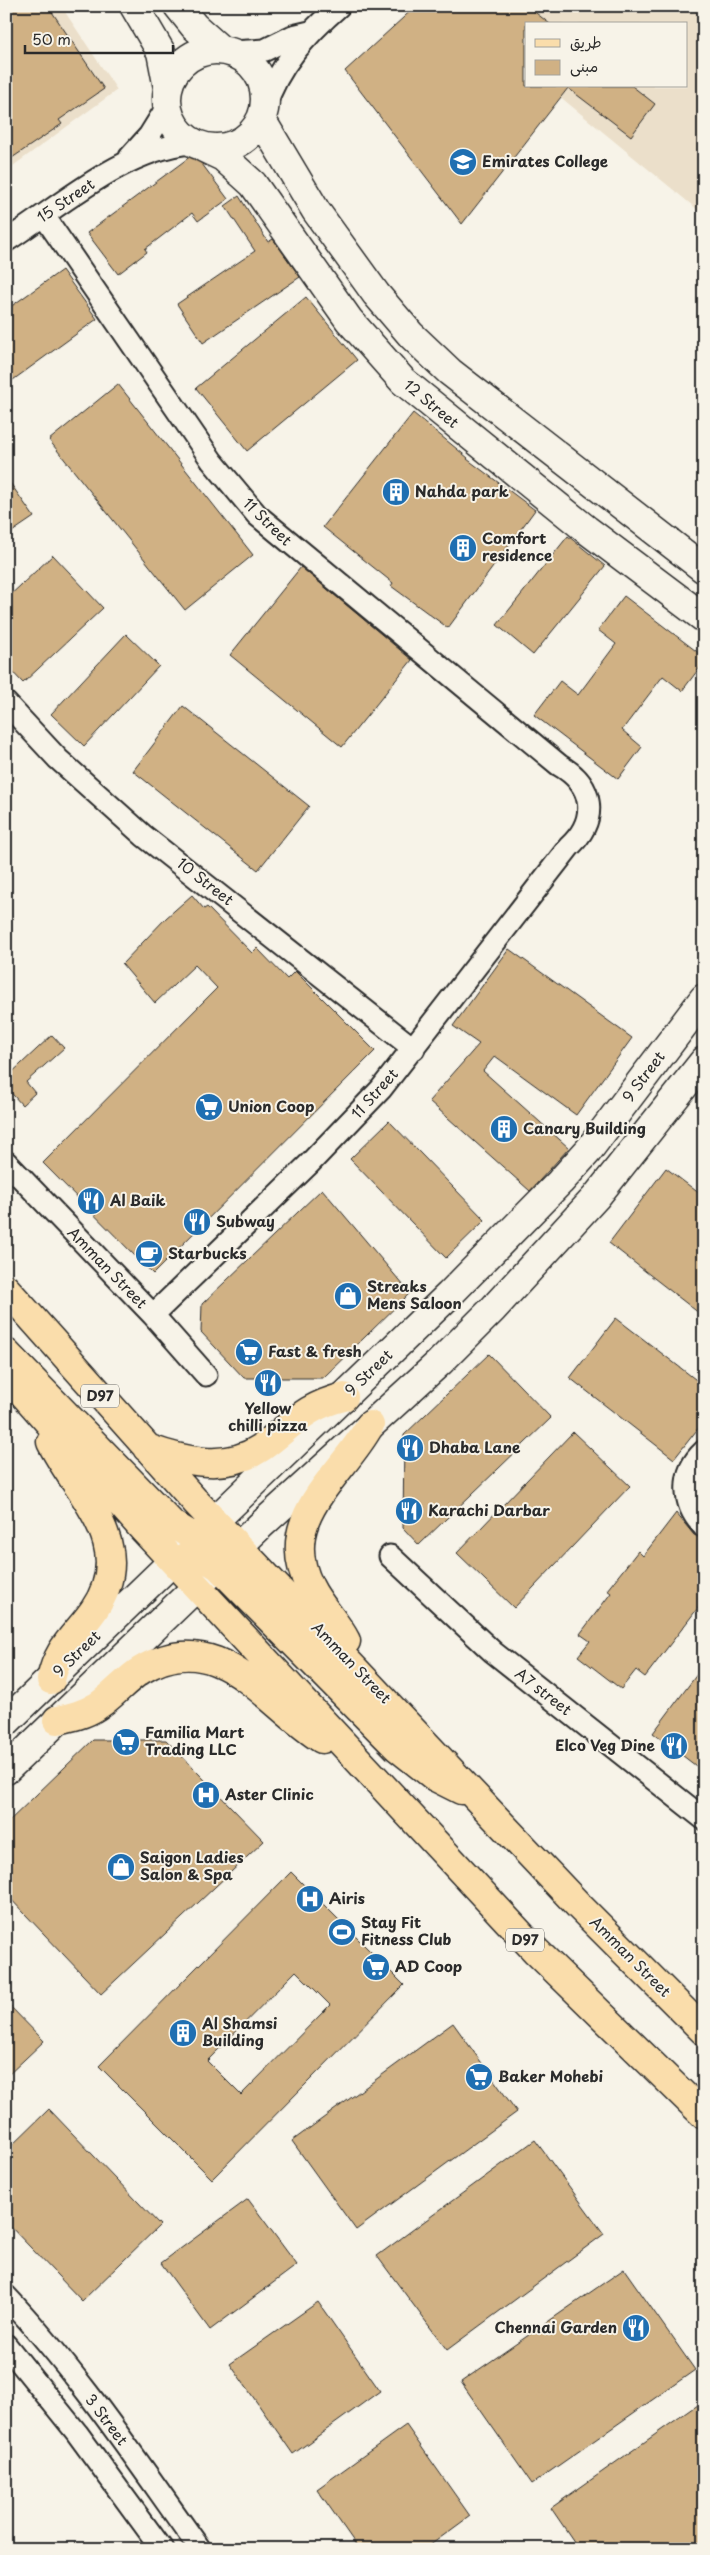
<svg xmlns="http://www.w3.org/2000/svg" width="710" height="2555" font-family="'Playpen Sans','Playpen Sans Arabic',sans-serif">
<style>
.built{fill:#ebdfca}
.building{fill:#d0b184;stroke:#2b2b2b;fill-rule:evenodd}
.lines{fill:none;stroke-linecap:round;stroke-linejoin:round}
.street-casing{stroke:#2b2b2b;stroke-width:25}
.secondary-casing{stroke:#2b2b2b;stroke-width:31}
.primary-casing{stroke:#2b2b2b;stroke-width:31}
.street{stroke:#f7f3e8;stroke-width:21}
.secondary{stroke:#f7f3e8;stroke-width:28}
.primary{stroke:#faddab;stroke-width:28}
.labels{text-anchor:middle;stroke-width:4;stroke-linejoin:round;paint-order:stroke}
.shield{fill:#f7f3e8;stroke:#686764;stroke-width:1}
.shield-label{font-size:14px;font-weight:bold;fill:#2b2b2b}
.poi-label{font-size:15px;font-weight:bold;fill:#2b2b2b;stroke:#f7f3e8;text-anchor:start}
.street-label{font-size:15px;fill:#2b2b2b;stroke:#f7f3e8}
</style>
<rect width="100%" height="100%" fill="#f7f3e8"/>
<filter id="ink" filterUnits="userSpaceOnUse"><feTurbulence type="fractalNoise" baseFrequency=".02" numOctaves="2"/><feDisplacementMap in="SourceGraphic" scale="10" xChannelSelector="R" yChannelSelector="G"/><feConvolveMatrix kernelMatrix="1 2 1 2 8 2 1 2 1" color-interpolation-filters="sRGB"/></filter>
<g filter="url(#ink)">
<path class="built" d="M6 6H61L117 90 6 171Z
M450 6H704V215L547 86H686V24H526V69Z"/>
<path class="building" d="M6 6H48L104 89 59 120 62 124 6 162Z
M416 6H527L550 24H526V86H632L655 104 631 136 568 88 462 224 345 71Z
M191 156 202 164 228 199 198 221 192 213 145 249 147 252 118 274 87 233Z
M239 196 268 242 273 239 300 277 203 343 177 304 255 251 225 206Z
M62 270 97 319 6 385V310Z
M306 297 357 360 247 451 196 388Z
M118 384 253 555 185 610 49 440Z
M413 413 468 458 467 459 535 510 448 628 391 586 393 583 323 527Z
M6 477 34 517 6 536Z
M568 536 605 566 533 655 497 625Z
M53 555 103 608 23 683 6 665V599Z
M301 567 412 660 342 747 230 655Z
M624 596 704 657V662L682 691 663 676 622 730 642 747 618 779 534 715 560 681 578 695 616 644 598 630Z
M126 634 159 666 84 746 51 714Z
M183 706 309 806 258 870 133 771Z
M192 895 204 909 207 907 252 953 257 948 287 979 295 971 375 1051 153 1274 43 1163 217 988 195 965 155 1003 122 964 166 918Z
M509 949 632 1038 576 1115 495 1056 483 1071 569 1148 530 1191 429 1101 479 1044 453 1026Z
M52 1035 64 1048 26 1082 35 1093 22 1105 6 1087V1078Z
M389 1121 485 1220 446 1258 350 1159Z
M666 1168 704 1197V1317L609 1243Z
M322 1189 410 1293 323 1378H244L201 1332 202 1304Z
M616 1318 704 1386V1421L674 1459 570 1378Z
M489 1354 551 1418 419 1545 403 1528 404 1435Z
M573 1432 630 1486 514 1608 457 1553Z
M676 1513 694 1535 704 1539V1600L645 1677 636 1670 621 1689 578 1656 590 1641 580 1634 611 1593 607 1590 638 1551 643 1556Z
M704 1665V1772L653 1733Z
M93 1740H166L264 1841 101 1994 6 1894V1824Z
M291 1872 404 1985 212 2179 99 2066ZM296 1971 330 2005 241 2095 207 2061Z
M6 2002 44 2041 6 2077Z
M453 2023 517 2112 356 2230 292 2141Z
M49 2109 160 2225 82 2301 6 2222V2151Z
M535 2140 604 2234 447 2350 377 2256Z
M248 2199 297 2265 210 2330 161 2263Z
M624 2269 695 2370 532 2484 461 2382Z
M318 2302 380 2391 293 2454 230 2364Z
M704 2400V2549H579L551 2508Z
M406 2425 470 2516 425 2549H359L317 2489Z"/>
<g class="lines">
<defs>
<path id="street" d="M231 52 265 50 293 36 310 32
M265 107C278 66 307 34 339 6
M130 157 149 136 167 107
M44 216 212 461 257 515 559 765C594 785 599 819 569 847L381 1089 309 1164 153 1315
M6 241C62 205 124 149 191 143
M6 703 58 759 144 836 414 1049
M6 1162 153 1315 206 1375
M704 1451C680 1473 682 1505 704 1527
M704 1477V1510
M390 1556 493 1652 704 1819
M6 2296C79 2373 138 2463 200 2549
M6 2345 77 2433 162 2549"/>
<path id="secondary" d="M134 6 161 52 168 88
M178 6 194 26 221 50
M167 99a49 49 0 1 1 98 0a49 49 0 1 1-98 0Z
M261 119 316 211 376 294 411 335 450 372 704 569
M204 148 223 157 253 184 349 320 403 381 587 530 704 618
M6 1722 449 1295 560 1182 588 1151 704 998
M6 1770 261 1525 440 1362 493 1309 596 1197 704 1061"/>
<path id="primary" d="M6 1289 195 1501 580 1907 704 2031
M6 1353 172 1524 197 1539 227 1545
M6 1374 144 1530 536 1951 704 2115
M147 1448C183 1461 226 1472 261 1448 292 1426 303 1407 344 1397
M174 1561C190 1554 203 1556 218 1566L397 1747 435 1777 461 1790
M346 1641C336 1621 319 1606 310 1587 274 1518 342 1477 370 1425
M51 1680C58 1646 76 1636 94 1610 139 1545 78 1496 51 1442
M57 1720C71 1717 85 1714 97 1706 113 1696 125 1680 141 1670 219 1623 264 1703 322 1739"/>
</defs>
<use href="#street" class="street-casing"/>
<use href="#secondary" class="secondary-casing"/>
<use href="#primary" class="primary-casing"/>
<use href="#street" class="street"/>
<use href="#secondary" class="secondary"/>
<use href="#primary" class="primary"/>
</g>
</g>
<defs>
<symbol id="university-disc" viewBox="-11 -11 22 22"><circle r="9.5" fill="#1f6fb2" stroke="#f7f3e8"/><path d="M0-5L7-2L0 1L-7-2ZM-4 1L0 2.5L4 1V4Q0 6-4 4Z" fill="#fff"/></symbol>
<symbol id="building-disc" viewBox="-11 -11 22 22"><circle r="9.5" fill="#1f6fb2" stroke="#f7f3e8"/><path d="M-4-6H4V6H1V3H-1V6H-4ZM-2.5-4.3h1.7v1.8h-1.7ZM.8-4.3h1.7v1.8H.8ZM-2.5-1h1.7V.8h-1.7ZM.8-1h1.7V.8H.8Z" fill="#fff"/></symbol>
<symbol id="supermarket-disc" viewBox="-11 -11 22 22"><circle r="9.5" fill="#1f6fb2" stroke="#f7f3e8"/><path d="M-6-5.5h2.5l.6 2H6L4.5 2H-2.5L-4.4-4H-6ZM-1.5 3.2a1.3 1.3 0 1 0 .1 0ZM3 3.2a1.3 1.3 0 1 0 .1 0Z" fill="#fff"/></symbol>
<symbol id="restaurant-disc" viewBox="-11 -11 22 22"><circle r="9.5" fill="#1f6fb2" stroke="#f7f3e8"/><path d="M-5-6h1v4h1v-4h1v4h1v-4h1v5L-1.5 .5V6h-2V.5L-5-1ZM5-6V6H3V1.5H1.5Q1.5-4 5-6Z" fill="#fff"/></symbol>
<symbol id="cafe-disc" viewBox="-11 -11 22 22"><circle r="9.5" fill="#1f6fb2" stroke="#f7f3e8"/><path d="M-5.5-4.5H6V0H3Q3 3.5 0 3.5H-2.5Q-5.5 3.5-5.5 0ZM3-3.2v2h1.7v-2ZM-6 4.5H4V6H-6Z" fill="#fff"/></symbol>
<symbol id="shop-disc" viewBox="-11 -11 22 22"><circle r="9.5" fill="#1f6fb2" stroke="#f7f3e8"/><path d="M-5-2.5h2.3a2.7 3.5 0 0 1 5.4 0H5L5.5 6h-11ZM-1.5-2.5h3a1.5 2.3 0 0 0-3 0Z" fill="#fff"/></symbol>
<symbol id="hospital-disc" viewBox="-11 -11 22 22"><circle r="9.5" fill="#1f6fb2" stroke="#f7f3e8"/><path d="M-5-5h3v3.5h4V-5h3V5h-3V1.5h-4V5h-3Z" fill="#fff"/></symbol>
<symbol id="stadium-disc" viewBox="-11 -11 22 22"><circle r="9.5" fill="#1f6fb2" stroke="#f7f3e8"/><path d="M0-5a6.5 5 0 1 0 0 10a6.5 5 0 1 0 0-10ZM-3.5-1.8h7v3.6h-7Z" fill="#fff"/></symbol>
</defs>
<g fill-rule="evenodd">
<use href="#university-disc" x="447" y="146" width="32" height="32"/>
<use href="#building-disc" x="380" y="476" width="32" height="32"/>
<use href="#building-disc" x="447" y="532" width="32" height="32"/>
<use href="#supermarket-disc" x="193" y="1091" width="32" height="32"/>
<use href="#building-disc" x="488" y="1113" width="32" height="32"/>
<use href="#restaurant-disc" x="75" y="1185" width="32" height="32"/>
<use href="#restaurant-disc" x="181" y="1206" width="32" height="32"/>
<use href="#cafe-disc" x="133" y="1238" width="32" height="32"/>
<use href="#shop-disc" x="332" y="1280" width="32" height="32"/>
<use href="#supermarket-disc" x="233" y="1336" width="32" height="32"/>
<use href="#restaurant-disc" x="252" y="1367" width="32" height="32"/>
<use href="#restaurant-disc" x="394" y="1432" width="32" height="32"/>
<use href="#restaurant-disc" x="393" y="1495" width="32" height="32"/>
<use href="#supermarket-disc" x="110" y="1726" width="32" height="32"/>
<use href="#restaurant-disc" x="658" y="1730" width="32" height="32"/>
<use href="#hospital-disc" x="190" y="1779" width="32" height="32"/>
<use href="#shop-disc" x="105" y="1851" width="32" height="32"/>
<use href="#hospital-disc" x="294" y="1883" width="32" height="32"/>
<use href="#stadium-disc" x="326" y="1916" width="32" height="32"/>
<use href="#supermarket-disc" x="360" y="1951" width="32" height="32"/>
<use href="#building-disc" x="167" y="2017" width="32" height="32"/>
<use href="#supermarket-disc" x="463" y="2061" width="32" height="32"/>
<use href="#restaurant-disc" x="620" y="2312" width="32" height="32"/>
</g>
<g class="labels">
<g class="shield">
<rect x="81" y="1384.5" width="38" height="23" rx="4"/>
<rect x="506" y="1928.5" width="38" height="23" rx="4"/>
</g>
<g class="shield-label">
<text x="100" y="1401">D97</text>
<text x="525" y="1945">D97</text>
</g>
<g class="poi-label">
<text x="482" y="167">Emirates College</text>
<text x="415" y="497">Nahda park</text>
<text x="482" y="544">Comfort<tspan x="482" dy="17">residence</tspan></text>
<text x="228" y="1112">Union Coop</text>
<text x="523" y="1134">Canary Building</text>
<text x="110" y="1206">Al Baik</text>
<text x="216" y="1227">Subway</text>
<text x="168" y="1259">Starbucks</text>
<text x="367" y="1292">Streaks<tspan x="367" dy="17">Mens Saloon</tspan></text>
<text x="268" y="1357">Fast &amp; fresh</text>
<text x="268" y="1414" text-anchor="middle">Yellow<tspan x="268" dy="17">chilli pizza</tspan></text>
<text x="429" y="1453">Dhaba Lane</text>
<text x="428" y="1516">Karachi Darbar</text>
<text x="145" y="1738">Familia Mart<tspan x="145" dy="17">Trading LLC</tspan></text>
<text x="655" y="1751" text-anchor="end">Elco Veg Dine</text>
<text x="225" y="1800">Aster Clinic</text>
<text x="140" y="1863">Saigon Ladies<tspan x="140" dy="17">Salon &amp; Spa</tspan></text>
<text x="329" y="1904">Airis</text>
<text x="361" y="1928">Stay Fit<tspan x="361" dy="17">Fitness Club</tspan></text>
<text x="395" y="1972">AD Coop</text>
<text x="202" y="2029">Al Shamsi<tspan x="202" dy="17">Building</tspan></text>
<text x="498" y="2082">Baker Mohebi</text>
<text x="617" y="2333" text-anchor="end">Chennai Garden</text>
</g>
<g class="street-label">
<text transform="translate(66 201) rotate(-34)" y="5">15 Street</text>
<text transform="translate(431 404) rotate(40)" y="5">12 Street</text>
<text transform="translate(267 522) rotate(44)" y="5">11 Street</text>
<text transform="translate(205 882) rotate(38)" y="5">10 Street</text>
<text transform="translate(644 1077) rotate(-53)" y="5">9 Street</text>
<text transform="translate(375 1094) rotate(-48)" y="5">11 Street</text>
<text transform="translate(107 1268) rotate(46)" y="5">Amman Street</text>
<text transform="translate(369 1373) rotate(-44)" y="5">9 Street</text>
<text transform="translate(77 1654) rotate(-44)" y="5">9 Street</text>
<text transform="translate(351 1663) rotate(46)" y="5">Amman Street</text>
<text transform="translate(543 1692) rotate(38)" y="5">A7 street</text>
<text transform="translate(630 1957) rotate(45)" y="5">Amman Street</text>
<text transform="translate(106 2420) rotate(53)" y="5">3 Street</text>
</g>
</g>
<rect width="710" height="2555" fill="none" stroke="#f7f3e8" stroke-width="25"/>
<rect x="12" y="12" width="685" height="2530" fill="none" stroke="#2b2b2b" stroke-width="2" filter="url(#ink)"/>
<rect x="525" y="22" width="162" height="65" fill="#f7f3e8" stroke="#a5a39c"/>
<rect x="535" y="39" width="25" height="8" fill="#faddab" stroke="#a5a39c"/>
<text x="570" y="48" font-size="15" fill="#2b2b2b">طريق</text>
<rect x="535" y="60" width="25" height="15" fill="#d0b184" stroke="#a5a39c"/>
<text x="570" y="72" font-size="15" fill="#2b2b2b">مبنى</text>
<path d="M25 45v8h148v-8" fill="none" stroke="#2b2b2b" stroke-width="2.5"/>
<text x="32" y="45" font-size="15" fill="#2b2b2b" stroke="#f7f3e8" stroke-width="4" paint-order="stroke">50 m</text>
</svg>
